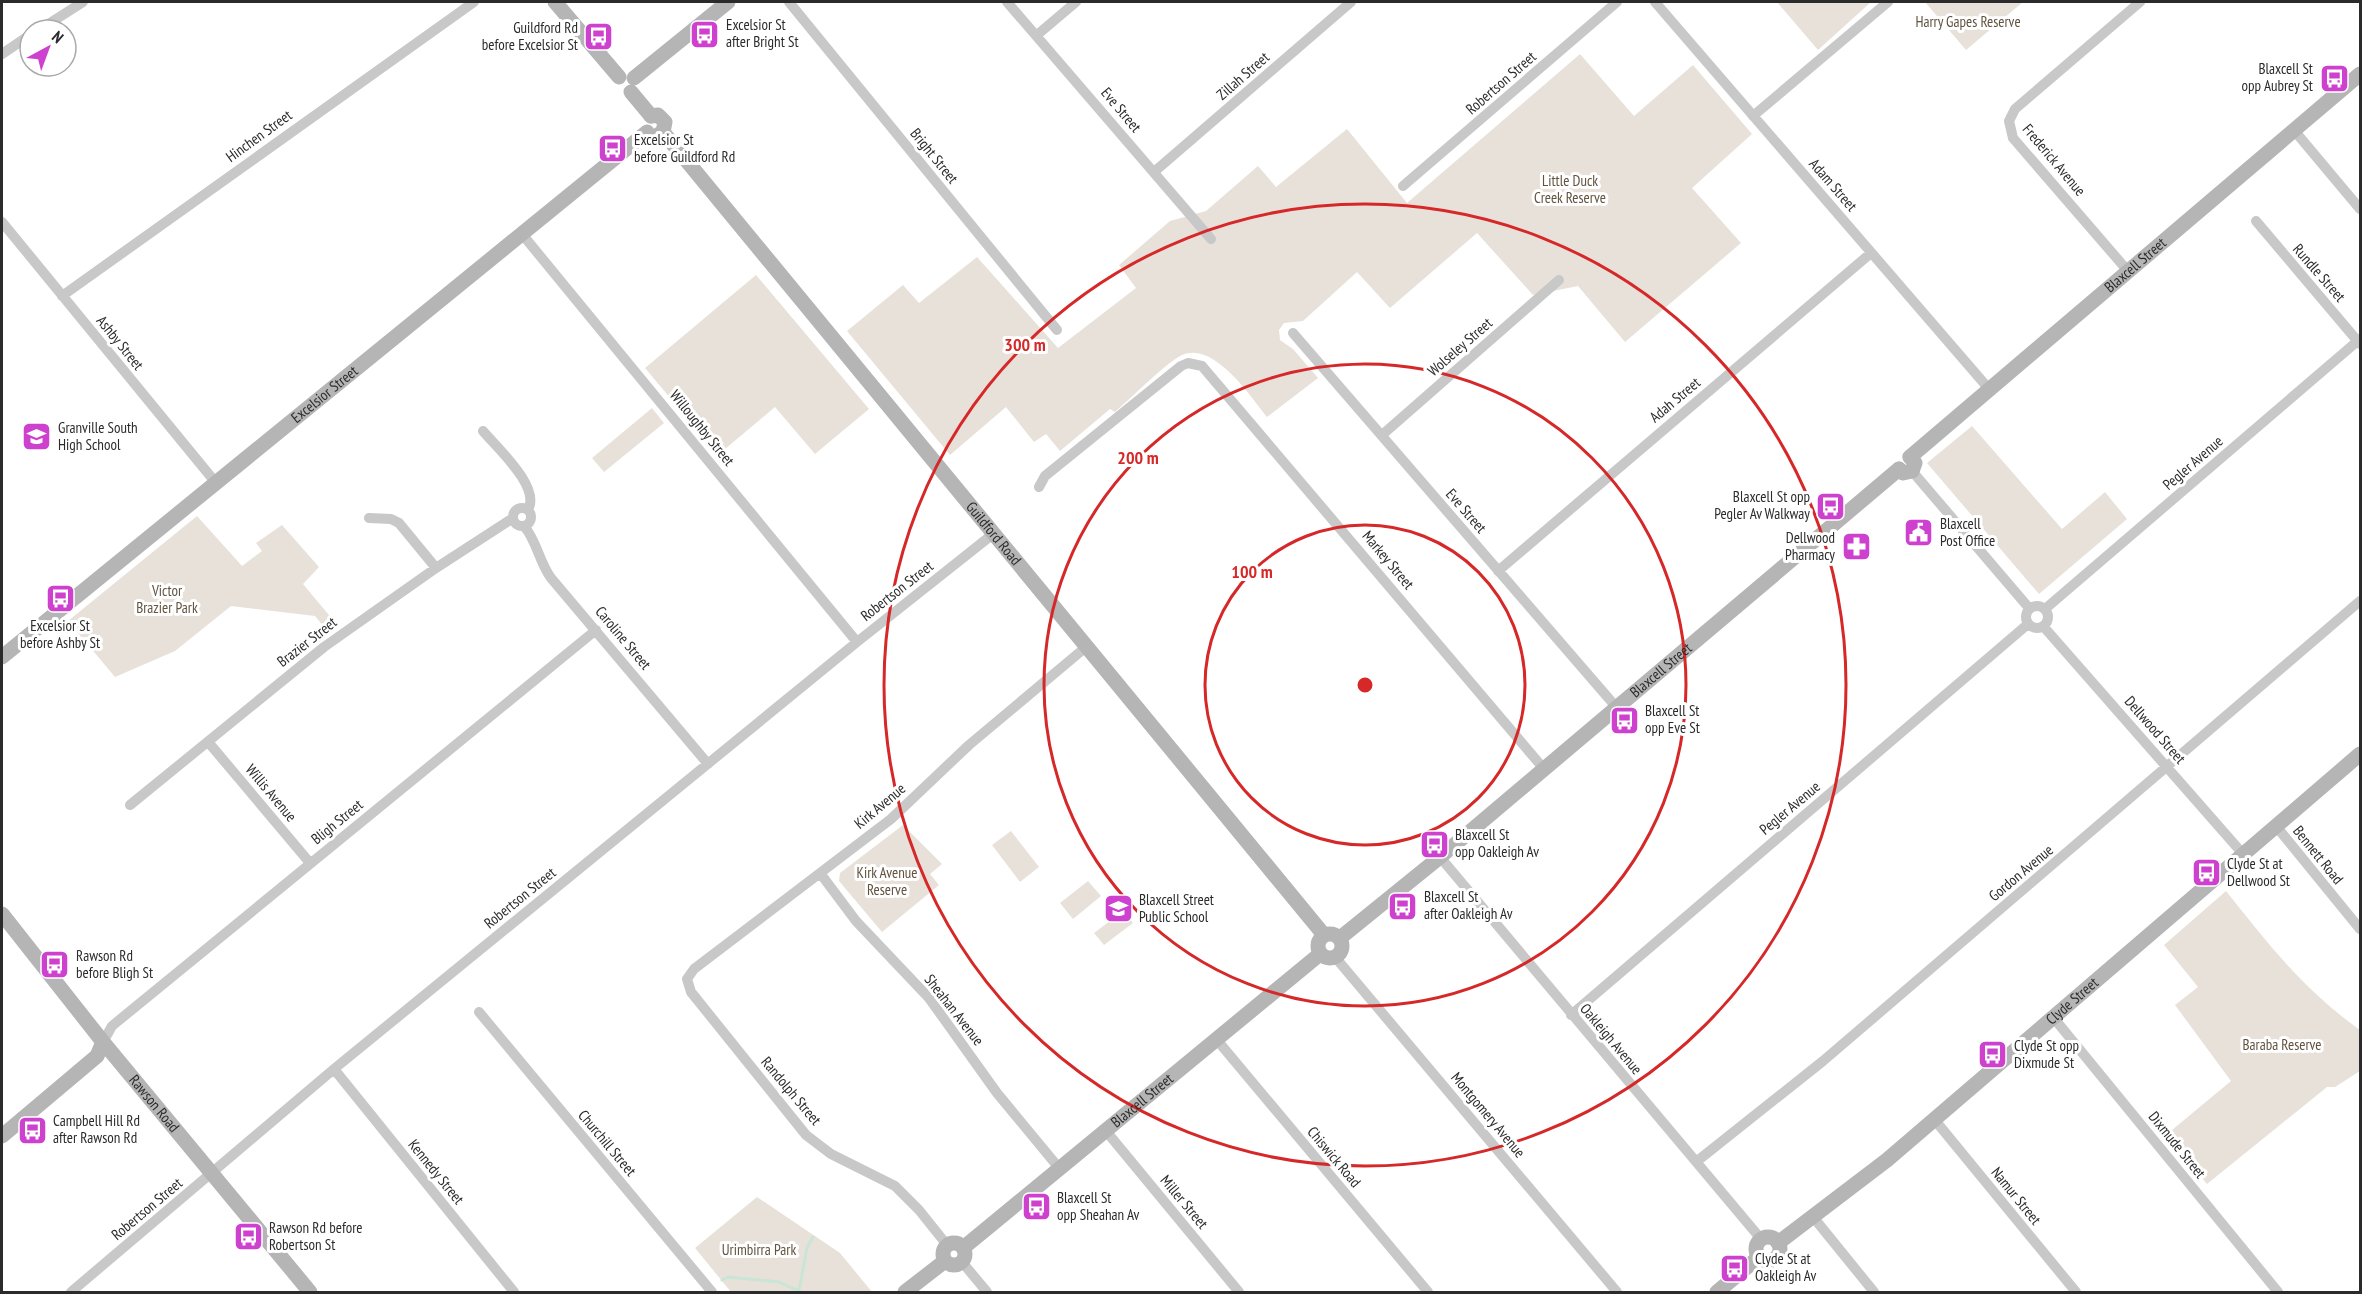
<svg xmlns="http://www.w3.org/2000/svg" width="2362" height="1294" font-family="'PT Sans Narrow',sans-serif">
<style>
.green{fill:#e8e1da}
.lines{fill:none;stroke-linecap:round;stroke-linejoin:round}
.stream{stroke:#c8e5d6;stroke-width:3}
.street{stroke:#c8c8c8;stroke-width:10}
.secondary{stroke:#b5b5b5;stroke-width:15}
.ring{fill:none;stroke:#d62828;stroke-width:3}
.labels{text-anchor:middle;stroke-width:6;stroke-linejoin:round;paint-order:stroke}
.park-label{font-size:15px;fill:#61533f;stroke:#fff}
.poi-label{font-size:15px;fill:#2b2b2b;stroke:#fff;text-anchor:start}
.street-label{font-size:15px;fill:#2b2b2b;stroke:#fff}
.centre{fill:#d62828;stroke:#fff;stroke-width:3}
.ring-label{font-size:18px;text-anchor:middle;font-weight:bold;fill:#d62828;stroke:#fff;stroke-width:6;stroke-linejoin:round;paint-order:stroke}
</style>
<rect width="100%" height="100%" fill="#fff"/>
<path class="green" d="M1777 2H1871L1818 50Z
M1925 2H2023L1966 50Z
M1580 54 1634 116 1693 65 1752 134 1692 188 1741 243 1625 342 1578 286 1533 295 1477 233 1390 308 1357 272 1303 321 1284 323 1279 330 1280 340 1293 349 1318 378 1267 417C1250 396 1214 341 1182 355 1168 361 1129 400 1115 412L1110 409 1060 451 1046 434 1034 442 1006 407 950 455 847 331 903 285 919 303 977 257 1058 348 1136 288 1119 265 1170 221 1206 211 1258 166 1276 187 1347 129 1407 203Z
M756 275 869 409 815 454 775 407 718 455 645 368Z
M652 408 664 423 604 472 592 458Z
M1972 426 2062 529 2105 492 2127 519 2039 594 1927 463Z
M197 516 242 566 262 551 256 543 282 525 319 567 303 584 339 627 330 634 315 616 231 606 175 651 115 677 68 621Z
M903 825 942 864 930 874 939 885 882 932 839 881 840 873Z
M1011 831 1039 867 1020 882 992 845Z
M1088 881 1101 896 1073 919 1060 903Z
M2226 891C2268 944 2304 990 2360 1030V1071L2335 1087H2327L2207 1184 2166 1135 2231 1081 2175 1005 2198 987 2164 945Z
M1123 911 1133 923 1104 945 1094 933Z
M757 1197 840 1253 872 1292H731L695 1248Z"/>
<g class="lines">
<path class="stream" d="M722 1280 728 1277 779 1282 801 1292
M799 1290 807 1248 813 1237"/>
<path class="street" d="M789 2 1057 330
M1007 2 1211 239
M1655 2 1989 389
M39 30 83 2
M1037 35 1076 2
M2 54 30 35
M1753 116 1888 2
M2293 129 2360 209
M1154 172 1351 2
M1403 186 1617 2
M2256 221 2360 344
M2 222 216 483
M522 234 857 642
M2127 270 2013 138 2009 121 2015 109 2140 2
M62 296 474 2
M1293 333 1617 708
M483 431C498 449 541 487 528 510
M1382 435 1559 280
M1912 471 2029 608
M1039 487 1045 476 1181 366 1188 363 1202 366 1544 769
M513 517a9 9 0 1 1 18 0a9 9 0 1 1-18 0Z
M369 518 391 519 399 523 436 568
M524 526C537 541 539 562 551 578L708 764
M1498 571 1871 253
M2026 617a11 11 0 1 1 22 0a11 11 0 1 1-22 0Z
M2045 609 2360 339
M2043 626 2243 854
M209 743 310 863
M130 805 324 647 436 568 513 518
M2276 826 2360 929
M1440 857 1761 1239
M820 873 856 921 929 998 997 1093 1059 1168
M1335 957 1617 1292
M479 1012 712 1292
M1571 1015 2028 624
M2053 1017 2278 1292
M1217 1040 1428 1292
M103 1042 112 1026 596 630
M334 1069 514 1292
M1934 1119 2076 1292
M1106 1131 1239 1292
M1696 1162 1823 1061 2360 601
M1814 1218 1874 1292
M947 1245 919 1210 895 1186 831 1154 806 1135 691 992 687 979 694 969 891 819 969 745 1086 647
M962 1262 987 1292
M71 1292 334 1069 857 642 993 534"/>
<g class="secondary">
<path d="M555 2 619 77"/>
<path d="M634 78 728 2"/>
<path d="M631 92 651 116"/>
<path d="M651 116 658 115 665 122 663 132 656 136"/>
<path id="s1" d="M663 132 1324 935"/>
<path id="s2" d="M1910 457 2360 74"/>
<path d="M1899 469 1903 473 1912 471 1915 463 1910 457"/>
<path id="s3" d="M2 657 647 132"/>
<path id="s4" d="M2 914 103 1042 310 1292"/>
<circle cx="1330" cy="946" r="12"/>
<path id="s5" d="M1340 938 1440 857 1899 469"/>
<path d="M2 1136 97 1056 103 1042"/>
<circle cx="1768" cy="1249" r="12"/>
<circle cx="954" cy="1254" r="11"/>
<path id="s6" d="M1778 1243 1887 1160 2360 754"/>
<path id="s7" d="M963 1248 1320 954"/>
<path d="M905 1292 945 1261"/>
<path d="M1717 1292 1759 1257"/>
</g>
</g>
<g class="ring">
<circle cx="1365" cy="685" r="160"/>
<circle cx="1365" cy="685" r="321"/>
<circle cx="1365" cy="685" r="481"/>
</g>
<defs>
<symbol id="bus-square" viewBox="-11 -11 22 22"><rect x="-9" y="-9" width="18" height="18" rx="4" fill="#ce41ce" stroke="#fff"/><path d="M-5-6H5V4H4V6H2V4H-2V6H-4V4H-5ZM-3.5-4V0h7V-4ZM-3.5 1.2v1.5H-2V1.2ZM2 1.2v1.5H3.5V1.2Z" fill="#fff"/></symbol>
<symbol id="school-square" viewBox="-11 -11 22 22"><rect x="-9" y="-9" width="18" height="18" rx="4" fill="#ce41ce" stroke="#fff"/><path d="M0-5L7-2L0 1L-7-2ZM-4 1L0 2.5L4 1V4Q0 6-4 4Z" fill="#fff"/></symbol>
<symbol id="civic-square" viewBox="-11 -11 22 22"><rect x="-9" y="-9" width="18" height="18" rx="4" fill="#ce41ce" stroke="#fff"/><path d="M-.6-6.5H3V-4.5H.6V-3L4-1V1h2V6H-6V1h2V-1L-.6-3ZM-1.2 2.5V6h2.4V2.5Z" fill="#fff"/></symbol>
<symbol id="pharmacy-square" viewBox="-11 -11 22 22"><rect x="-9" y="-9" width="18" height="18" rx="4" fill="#ce41ce" stroke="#fff"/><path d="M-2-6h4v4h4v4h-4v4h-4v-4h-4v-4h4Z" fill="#fff"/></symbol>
</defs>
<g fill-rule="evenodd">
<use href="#bus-square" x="688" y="18" width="33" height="33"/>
<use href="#bus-square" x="582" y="20" width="33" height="33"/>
<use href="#bus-square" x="2318" y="62" width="33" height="33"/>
<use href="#bus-square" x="596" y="132" width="33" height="33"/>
<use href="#school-square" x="20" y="420" width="33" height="33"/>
<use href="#bus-square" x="1814" y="490" width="33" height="33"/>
<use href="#civic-square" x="1902" y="516" width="33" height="33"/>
<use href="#pharmacy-square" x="1840" y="530" width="33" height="33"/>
<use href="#bus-square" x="44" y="582" width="33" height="33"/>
<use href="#bus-square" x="1608" y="704" width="33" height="33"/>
<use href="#bus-square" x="1418" y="828" width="33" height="33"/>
<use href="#bus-square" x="2190" y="856" width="33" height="33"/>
<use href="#bus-square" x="1386" y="890" width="33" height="33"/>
<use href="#school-square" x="1102" y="892" width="33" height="33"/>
<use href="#bus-square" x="38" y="948" width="33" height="33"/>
<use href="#bus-square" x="1976" y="1038" width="33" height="33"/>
<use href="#bus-square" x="16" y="1114" width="33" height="33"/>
<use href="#bus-square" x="1020" y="1190" width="33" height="33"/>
<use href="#bus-square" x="232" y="1220" width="33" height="33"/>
<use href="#bus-square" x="1718" y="1252" width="33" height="33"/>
</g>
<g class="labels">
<g class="park-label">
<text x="1968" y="27">Harry Gapes Reserve</text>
<text x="1570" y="186">Little Duck<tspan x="1570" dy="17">Creek Reserve</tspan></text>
<text x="167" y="596">Victor<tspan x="167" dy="17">Brazier Park</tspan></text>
<text x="887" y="878">Kirk Avenue<tspan x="887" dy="17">Reserve</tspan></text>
<text x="2282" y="1050">Baraba Reserve</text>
<text x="759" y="1255">Urimbirra Park</text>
</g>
<g class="poi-label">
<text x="726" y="30">Excelsior St<tspan x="726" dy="17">after Bright St</tspan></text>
<text x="578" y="33" text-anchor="end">Guildford Rd<tspan x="578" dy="17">before Excelsior St</tspan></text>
<text x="2313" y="74" text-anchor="end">Blaxcell St<tspan x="2313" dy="17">opp Aubrey St</tspan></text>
<text x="634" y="145">Excelsior St<tspan x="634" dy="17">before Guildford Rd</tspan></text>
<text x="58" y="433">Granville South<tspan x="58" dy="17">High School</tspan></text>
<text x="1810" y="502" text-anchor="end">Blaxcell St opp<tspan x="1810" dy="17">Pegler Av Walkway</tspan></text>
<text x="1940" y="529">Blaxcell<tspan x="1940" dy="17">Post Office</tspan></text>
<text x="1835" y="543" text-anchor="end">Dellwood<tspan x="1835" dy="17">Pharmacy</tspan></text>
<text x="60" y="631" text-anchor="middle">Excelsior St<tspan x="60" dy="17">before Ashby St</tspan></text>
<text x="1645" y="716">Blaxcell St<tspan x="1645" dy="17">opp Eve St</tspan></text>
<text x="1455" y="840">Blaxcell St<tspan x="1455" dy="17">opp Oakleigh Av</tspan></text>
<text x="2227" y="869">Clyde St at<tspan x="2227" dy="17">Dellwood St</tspan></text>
<text x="1424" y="902">Blaxcell St<tspan x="1424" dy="17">after Oakleigh Av</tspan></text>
<text x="1139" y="905">Blaxcell Street<tspan x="1139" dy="17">Public School</tspan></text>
<text x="76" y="961">Rawson Rd<tspan x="76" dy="17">before Bligh St</tspan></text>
<text x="2014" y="1051">Clyde St opp<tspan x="2014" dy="17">Dixmude St</tspan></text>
<text x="53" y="1126">Campbell Hill Rd<tspan x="53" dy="17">after Rawson Rd</tspan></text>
<text x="1057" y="1203">Blaxcell St<tspan x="1057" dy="17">opp Sheahan Av</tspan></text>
<text x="269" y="1233">Rawson Rd before<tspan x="269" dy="17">Robertson St</tspan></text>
<text x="1755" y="1264">Clyde St at<tspan x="1755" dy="17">Oakleigh Av</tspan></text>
</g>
<g class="street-label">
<text transform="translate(1243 76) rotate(-41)" y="5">Zillah Street</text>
<text transform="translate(1501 83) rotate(-41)" y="5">Robertson Street</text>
<text transform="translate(1121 110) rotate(50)" y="5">Eve Street</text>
<text transform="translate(259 136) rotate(-36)" y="5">Hinchen Street</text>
<text transform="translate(934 156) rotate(51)" y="5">Bright Street</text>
<text transform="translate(2054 160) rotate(50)" y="5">Frederick Avenue</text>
<text transform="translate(1833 185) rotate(49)" y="5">Adam Street</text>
<text dy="5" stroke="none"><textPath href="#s2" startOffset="296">Blaxcell Street</textPath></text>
<text transform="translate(2319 273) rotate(49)" y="5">Rundle Street</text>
<text transform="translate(120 343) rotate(51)" y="5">Ashby Street</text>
<text transform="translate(1460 347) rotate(-41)" y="5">Wolseley Street</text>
<text dy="5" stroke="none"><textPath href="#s3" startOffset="416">Excelsior Street</textPath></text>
<text transform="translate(1675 400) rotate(-40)" y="5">Adah Street</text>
<text transform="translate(702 428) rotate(51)" y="5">Willoughby Street</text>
<text transform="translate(2193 463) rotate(-41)" y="5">Pegler Avenue</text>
<text transform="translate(1466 511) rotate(49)" y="5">Eve Street</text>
<text dy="5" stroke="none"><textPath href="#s1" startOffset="520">Guildford Road</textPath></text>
<text transform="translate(1388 560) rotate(50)" y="5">Markey Street</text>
<text transform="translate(897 591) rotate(-38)" y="5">Robertson Street</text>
<text transform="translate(623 638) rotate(50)" y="5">Caroline Street</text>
<text transform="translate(307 642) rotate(-38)" y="5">Brazier Street</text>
<text dy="5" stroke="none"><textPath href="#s5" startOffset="418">Blaxcell Street</textPath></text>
<text transform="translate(2155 730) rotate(49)" y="5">Dellwood Street</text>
<text transform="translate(271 793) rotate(50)" y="5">Willis Avenue</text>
<text transform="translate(880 806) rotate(-40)" y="5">Kirk Avenue</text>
<text transform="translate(1790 808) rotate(-40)" y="5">Pegler Avenue</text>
<text transform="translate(337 822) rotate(-39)" y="5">Bligh Street</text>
<text transform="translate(2318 855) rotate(51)" y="5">Bennett Road</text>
<text transform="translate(2021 873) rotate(-40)" y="5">Gordon Avenue</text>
<text transform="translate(520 898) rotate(-39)" y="5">Robertson Street</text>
<text dy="5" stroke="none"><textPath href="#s6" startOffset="381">Clyde Street</textPath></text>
<text transform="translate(954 1010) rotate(52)" y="5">Sheahan Avenue</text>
<text transform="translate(1611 1039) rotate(50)" y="5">Oakleigh Avenue</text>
<text transform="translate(791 1091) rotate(50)" y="5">Randolph Street</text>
<text dy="5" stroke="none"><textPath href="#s7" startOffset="232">Blaxcell Street</textPath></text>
<text dy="5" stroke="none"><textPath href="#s4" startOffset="243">Rawson Road</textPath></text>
<text transform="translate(1488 1115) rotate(50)" y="5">Montgomery Avenue</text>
<text transform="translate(607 1143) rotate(50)" y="5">Churchill Street</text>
<text transform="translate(2177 1145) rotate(51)" y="5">Dixmude Street</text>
<text transform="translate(1334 1157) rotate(50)" y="5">Chiswick Road</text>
<text transform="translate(436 1172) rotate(51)" y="5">Kennedy Street</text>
<text transform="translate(2016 1196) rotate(51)" y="5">Namur Street</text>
<text transform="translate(1184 1202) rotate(50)" y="5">Miller Street</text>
<text transform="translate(147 1209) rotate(-40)" y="5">Robertson Street</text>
</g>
</g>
<circle cx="1365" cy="685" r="9" class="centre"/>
<g class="ring-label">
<text x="1025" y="351">300 m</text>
<text x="1138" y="464">200 m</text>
<text x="1252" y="578">100 m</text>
</g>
<rect width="2362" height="1294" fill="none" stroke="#2b2b2b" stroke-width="6"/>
<g transform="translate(48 48) rotate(41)"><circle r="28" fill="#ffffff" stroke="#aaaaaa" stroke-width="1.5"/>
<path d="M0-4.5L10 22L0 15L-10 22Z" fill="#ce41ce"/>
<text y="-9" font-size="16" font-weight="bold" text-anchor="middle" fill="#2b2b2b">N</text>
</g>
</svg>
